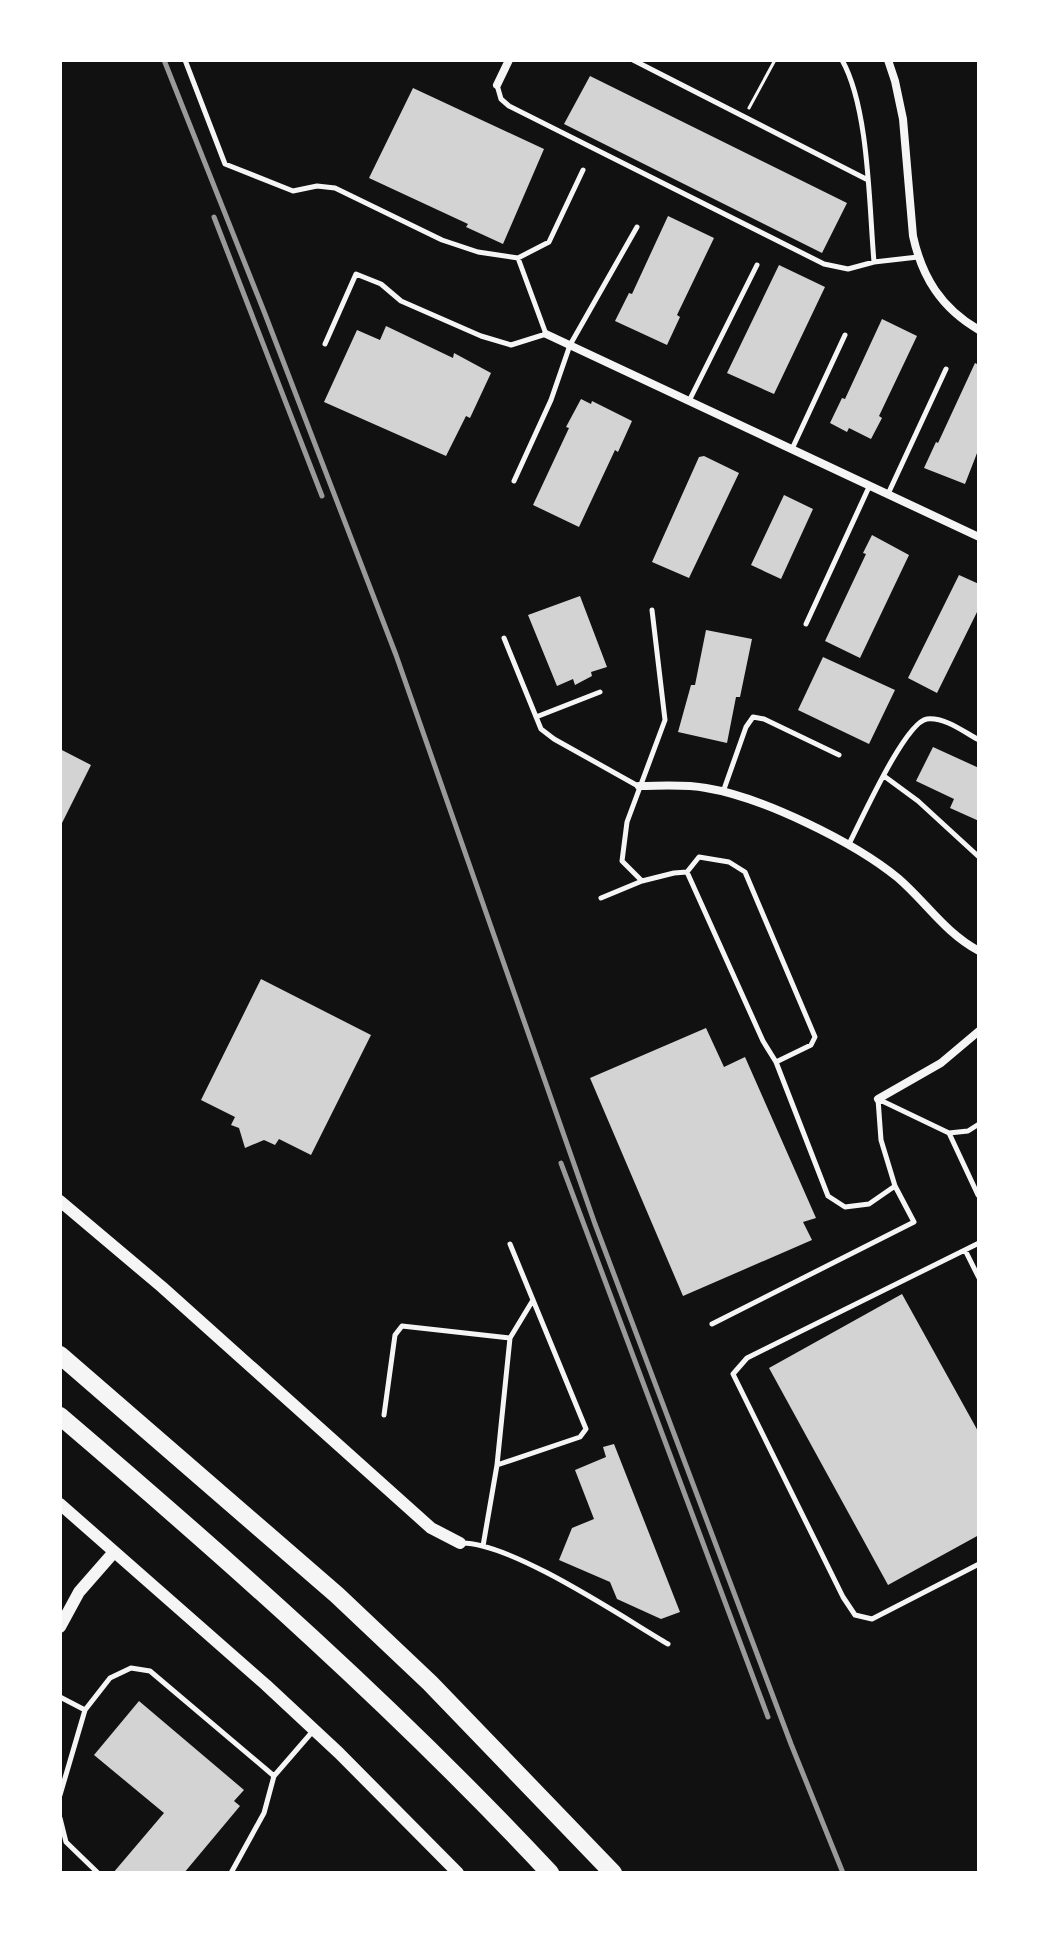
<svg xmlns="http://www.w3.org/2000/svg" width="1039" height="1933" font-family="Commissioner,sans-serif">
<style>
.building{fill:#d3d3d3}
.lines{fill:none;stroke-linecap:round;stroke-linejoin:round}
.path{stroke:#f5f5f5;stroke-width:3}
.service{stroke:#f5f5f5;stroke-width:5}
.minor{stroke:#f5f5f5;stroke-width:8}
.tertiary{stroke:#f5f5f5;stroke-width:12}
.motorway{stroke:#f5f5f5;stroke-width:18}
.rail{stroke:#9a9a9a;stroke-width:5}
</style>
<rect width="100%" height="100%" fill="#111"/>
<path class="building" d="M590 76 847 203 822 253 564 124Z
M413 88 544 149 503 244 466 227 468 224 369 178Z
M668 216 714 238 677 315 680 317 667 345 615 321 629 293 632 294Z
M779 265 825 287 774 394 727 373Z
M882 319 917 336 879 416 882 418 871 439 849 428 847 432 830 423 842 398 845 399Z
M386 326 453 358 454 353 491 373 470 418 466 416 446 456 324 402 357 330 380 340Z
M975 363 979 365V448L965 484 924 468 936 442 938 443Z
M581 399 591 404 592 401 632 421 618 452 615 450 579 527 533 505 569 428 566 427Z
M704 456 739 473 689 578 652 562 699 457Z
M784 495 813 509 781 579 751 565Z
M872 535 909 555 860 658 825 641 866 554 863 553Z
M959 575 979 584V608L937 693 908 678Z
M580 596 607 667 591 672 592 676 575 685 573 679 557 686 528 615Z
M706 630 752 639 740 697H736L727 743 678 732 691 685H695Z
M823 657 895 690 869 744 798 710Z
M933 747 979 768V821L950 808 954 799 916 781Z
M60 749 91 765 60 827Z
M261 979 371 1035 311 1155 279 1139 275 1145 264 1140 245 1148 239 1128 231 1125 235 1117 201 1100Z
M706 1028 724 1067 745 1057 816 1218 803 1222 812 1240 683 1296 590 1078Z
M902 1294 979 1433V1535L888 1585 769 1368Z
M614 1444 680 1612 661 1619 617 1599 610 1582 559 1560 572 1528 594 1519 575 1470 606 1457 603 1447Z
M139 1701 244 1790 234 1801 240 1806 184 1873H113L164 1813 94 1755Z"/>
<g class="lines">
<path class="path" d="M749 108 775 60"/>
<path class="service" d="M185 60 225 164 293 191 317 186 335 188 442 240 478 252 518 258 549 242 583 170
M633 60 866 179
M842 60C869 108 869 205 874 262
M497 85 501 99 509 106 824 264 848 269 874 262 918 257
M325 344 356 274 381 284 401 301 481 336 511 345 546 334 518 258
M689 401 757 265
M792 449 845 335
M514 481 551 400 570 345 637 227
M888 494 946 369
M652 610 665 720 627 822 622 861 642 881 674 873 687 872 763 1041 776 1062 828 1196 845 1207 869 1204 895 1186 881 1140 878 1099 949 1133 968 1131 979 1124
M806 624 869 487
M504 638 541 729 554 739 638 786
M536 717 600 692
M884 776 918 801 979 857
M723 792 746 727 753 717 764 719 839 755
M849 844C861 821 905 722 927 719 945 717 964 732 979 740
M687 872 699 857 729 862 745 872 815 1037 811 1045 776 1062
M601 898 642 881
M949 1133 978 1195
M979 1243 747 1358 733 1374 843 1597 855 1615 872 1619 979 1564
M965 1250 979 1278
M712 1324 914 1222 895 1186
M510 1338 533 1300
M384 1415 395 1335 402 1326 510 1338 497 1465 483 1546
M497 1465 580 1437 586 1429 510 1244
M461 1543C511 1542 622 1617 668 1644
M60 1697 85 1710
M60 1795 85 1710 110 1678 131 1668 150 1671 274 1776
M60 1818 66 1842 98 1873
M231 1873 264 1813 274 1776 313 1731"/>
<path class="minor" d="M888 60 895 81 903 119 913 236C922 277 941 308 979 330
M497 85 509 60
M546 334 979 537
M639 786C661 786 684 784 706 788 762 797 854 842 898 878 926 902 945 933 979 951
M878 1099 941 1063 979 1031"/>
<path class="tertiary" d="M60 1201 162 1287 431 1528 460 1543
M60 1504 266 1685 339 1753 458 1873
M60 1627 79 1592 114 1552"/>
<path class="motorway" d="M60 1355 337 1595 430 1683 613 1873
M60 1416C230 1561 397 1709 550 1873"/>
<path class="rail" d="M164 60 265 314 396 655 595 1224 791 1744 843 1873
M214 217 322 496
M561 1163 768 1717"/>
</g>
<rect width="1039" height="1933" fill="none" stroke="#ffffff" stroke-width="124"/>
</svg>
